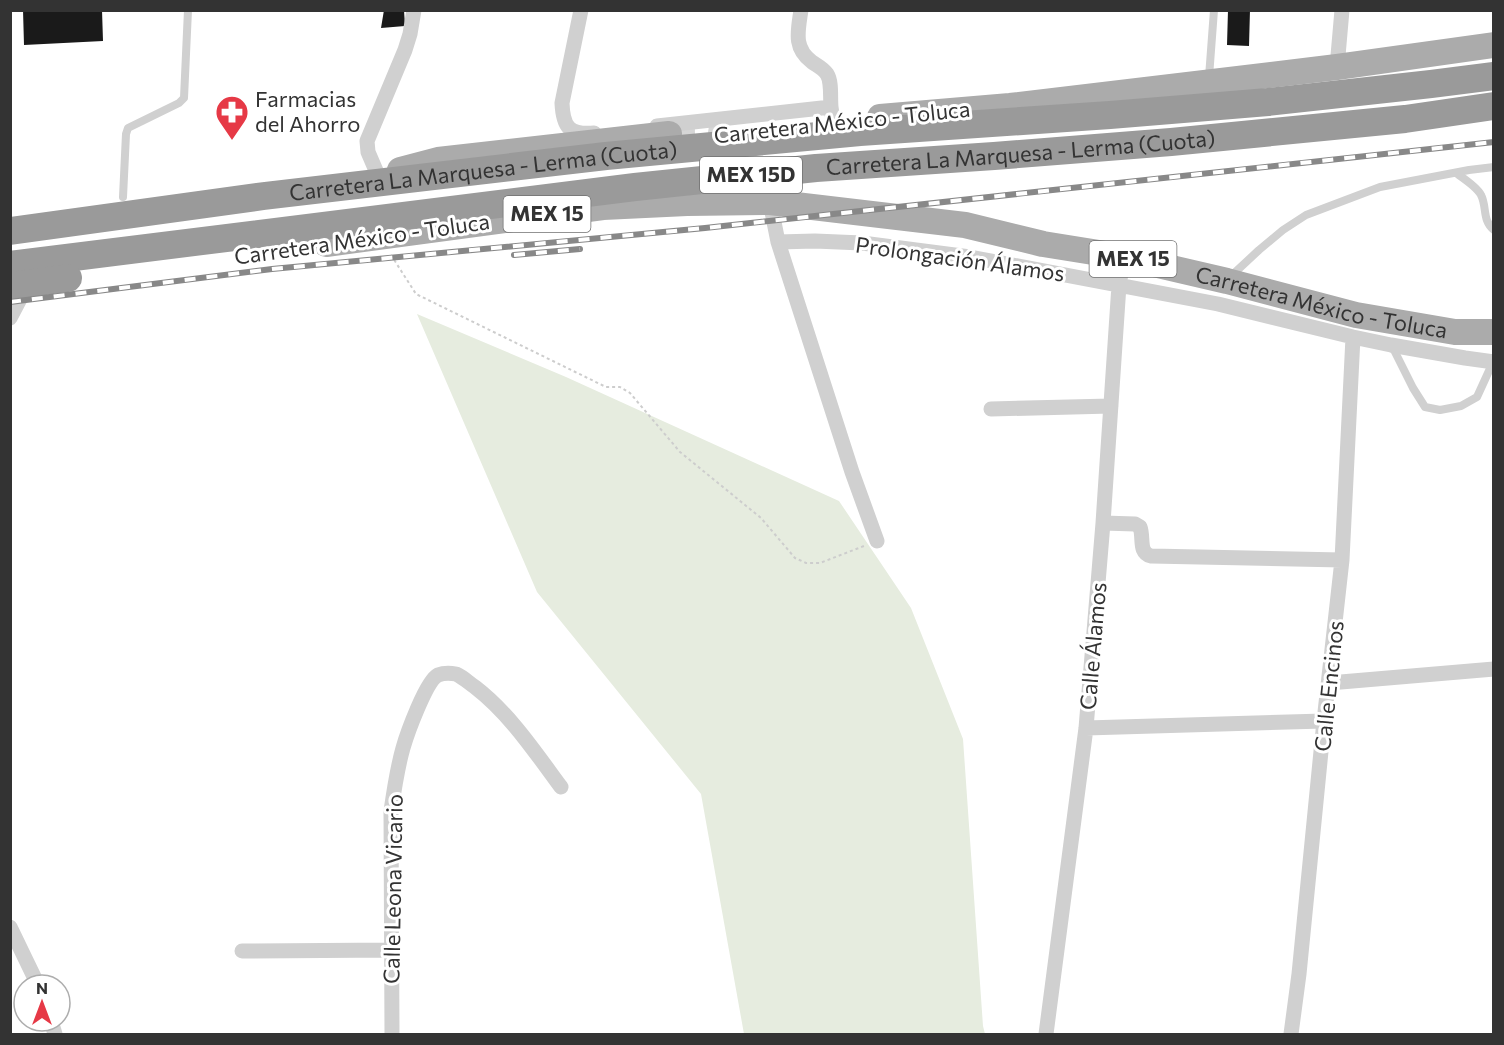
<svg xmlns="http://www.w3.org/2000/svg" width="1504" height="1045" font-family="Commissioner,sans-serif">
<style>
.green{fill:#e6ecdf}
.building{fill:#1a1a1a}
.lines{fill:none;stroke-linecap:round;stroke-linejoin:round}
.primary-tunnel{stroke:#d6d6d6;stroke-width:26;stroke-dasharray:26 13;stroke-linecap:butt}
.path{stroke:#cdcdcd;stroke-width:2;stroke-dasharray:3 3;stroke-linecap:butt}
.lane{stroke:#d0d0d0;stroke-width:8}
.street{stroke:#d0d0d0;stroke-width:15}
.primary{stroke:#ababab;stroke-width:26}
.highway{stroke:#9a9a9a;stroke-width:28}
.rail-casing{stroke:#888;stroke-width:6}
.rail{stroke:#fff;stroke-width:4;stroke-dasharray:11;stroke-linecap:butt}
.labels{text-anchor:middle;stroke-width:6;stroke-linejoin:round;paint-order:stroke}
.shield{fill:#fff;stroke:#707070;stroke-width:1.5}
.shield-label{font-size:21px;font-weight:bold;fill:#333}
.poi-label{font-size:22px;fill:#333;stroke:#fff;text-anchor:start}
.street-label{font-size:22px;fill:#333;stroke:#fff}
</style>
<rect width="100%" height="100%" fill="#fff"/>
<path class="green" d="M417 314 566 377 839 501 911 608 963 739 983 1026 985 1034H744L701 794 537 592Z"/>
<path class="building" d="M23 10H102L103 41 24 45Z
M384 10H404L405 26 381 28Z
M1228 10H1250L1249 46 1227 45Z"/>
<g class="lines">
<path class="primary-tunnel" d="M669 134C682 133 695 131 708 133 730 136 744 165 735 185 734 188 732 191 730 194"/>
<path class="path" d="M391 255 416 294 606 387H620L630 393 680 452 761 518 795 558 806 563H820L864 546"/>
<path class="lane" d="M1209 77 1214 10
M1456 173C1463 178 1477 187 1481 195 1487 206 1482 221 1494 230
M123 197 126 134 128 128 179 103 184 98 188 10
M1230 277 1259 250 1283 230 1306 215 1380 187 1469 170 1494 167
M1392 346 1413 388 1425 407 1440 410 1461 406 1477 397 1493 362"/>
<path class="street" d="M581 10 562 103C563 127 569 135 594 133
M801 10C798 31 793 48 812 62 818 66 823 68 827 74 832 82 830 97 831 107
M1337 67 1342 10
M657 126 831 107 833 121
M377 173 368 152 367 141 405 50 410 34 414 10
M770 202 778 242 852 472 877 541
M778 242 815 241 862 243 970 257 1218 304 1353 337 1391 345 1465 358 1494 362
M10 318 20 299 32 285
M991 409 1111 406
M1103 523 1135 524 1140 527C1144 537 1138 553 1151 556L1342 560
M1329 683 1494 669
M1086 728 1324 721
M10 927 38 985
M242 951 392 950
M51 1021 55 1034
M392 1034 391 811C394 790 397 769 403 748 407 734 426 681 438 675 443 673 451 673 456 674 463 677 469 683 475 687 510 714 535 752 561 787
M1046 1034 1086 728 1103 523 1119 285 1124 257
M1291 1034 1299 974 1324 721 1342 560 1353 337"/>
<g class="primary">
<path d="M880 117 1010 106 1337 67 1494 45"/>
<path d="M400 170 438 160 669 134"/>
<path id="s1" d="M326 244 603 207 687 203 770 202 965 225 1043 244 1124 257 1227 281 1356 315 1455 332H1494"/>
</g>
<g class="highway">
<path id="s2" d="M10 231 264 196 606 156 860 132 1110 115 1268 102 1431 84 1494 76"/>
<path id="s3" d="M10 265 635 187 816 168 994 156 1171 142 1405 119 1494 106"/>
<path d="M10 286 68 278"/>
</g>
<defs>
<path id="rail" d="M514 255 580 249
M10 302 272 269 705 228 1494 142"/>
</defs>
<use href="#rail" class="rail-casing"/>
<use href="#rail" class="rail"/>
</g>
<defs>
<symbol id="pharmacy-pin" viewBox="-11 -11 22 30"><path d="M0 17L-7.5 6A9.5 9.5 0 1 1 7.5 6Z" fill="#e63946" stroke="#fff"/><path d="M-2-6h4v4h4v4h-4v4h-4v-4h-4v-4h4Z" fill="#fff"/></symbol>
</defs>
<g fill-rule="evenodd">
<use href="#pharmacy-pin" x="213" y="93" width="38" height="52"/>
</g>
<g class="labels">
<g class="shield">
<rect x="700" y="157" width="102" height="36" rx="4.5"/>
<rect x="503.5" y="196" width="87" height="36" rx="4.5"/>
<rect x="1089.5" y="241" width="87" height="36" rx="4.5"/>
</g>
<g class="shield-label">
<text x="751" y="182">MEX 15D</text>
<text x="547" y="221">MEX 15</text>
<text x="1133" y="266">MEX 15</text>
</g>
<g class="poi-label">
<text x="255" y="107">Farmacias<tspan x="255" dy="25">del Ahorro</tspan></text>
</g>
<g class="street-label">
<text transform="translate(842 122) rotate(-6)" y="8">Carretera México - Toluca</text>
<text dy="8" stroke="none"><textPath href="#s3" startOffset="1017">Carretera La Marquesa - Lerma (Cuota)</textPath></text>
<text dy="8" stroke="none"><textPath href="#s2" startOffset="477">Carretera La Marquesa - Lerma (Cuota)</textPath></text>
<text transform="translate(362 239) rotate(-8)" y="8">Carretera México - Toluca</text>
<text transform="translate(960 259) rotate(8)" y="8">Prolongación Álamos</text>
<text dy="8" stroke="none"><textPath href="#s1" startOffset="1008">Carretera México - Toluca</textPath></text>
<text transform="translate(1093 646) rotate(-85)" y="8">Calle Álamos</text>
<text transform="translate(1329 686) rotate(-84)" y="8">Calle Encinos</text>
<text transform="translate(393 889) rotate(-89)" y="8">Calle Leona Vicario</text>
</g>
</g>
<rect width="1504" height="1045" fill="none" stroke="#333333" stroke-width="24"/>
<g transform="translate(42 1003)"><circle r="28" fill="#ffffff" stroke="#adadad" stroke-width="1.5"/>
<path d="M0-4.5L10 22L0 15L-10 22Z" fill="#e63946"/>
<text y="-9" font-size="16" font-weight="bold" text-anchor="middle" fill="#333333">N</text>
</g>
</svg>
